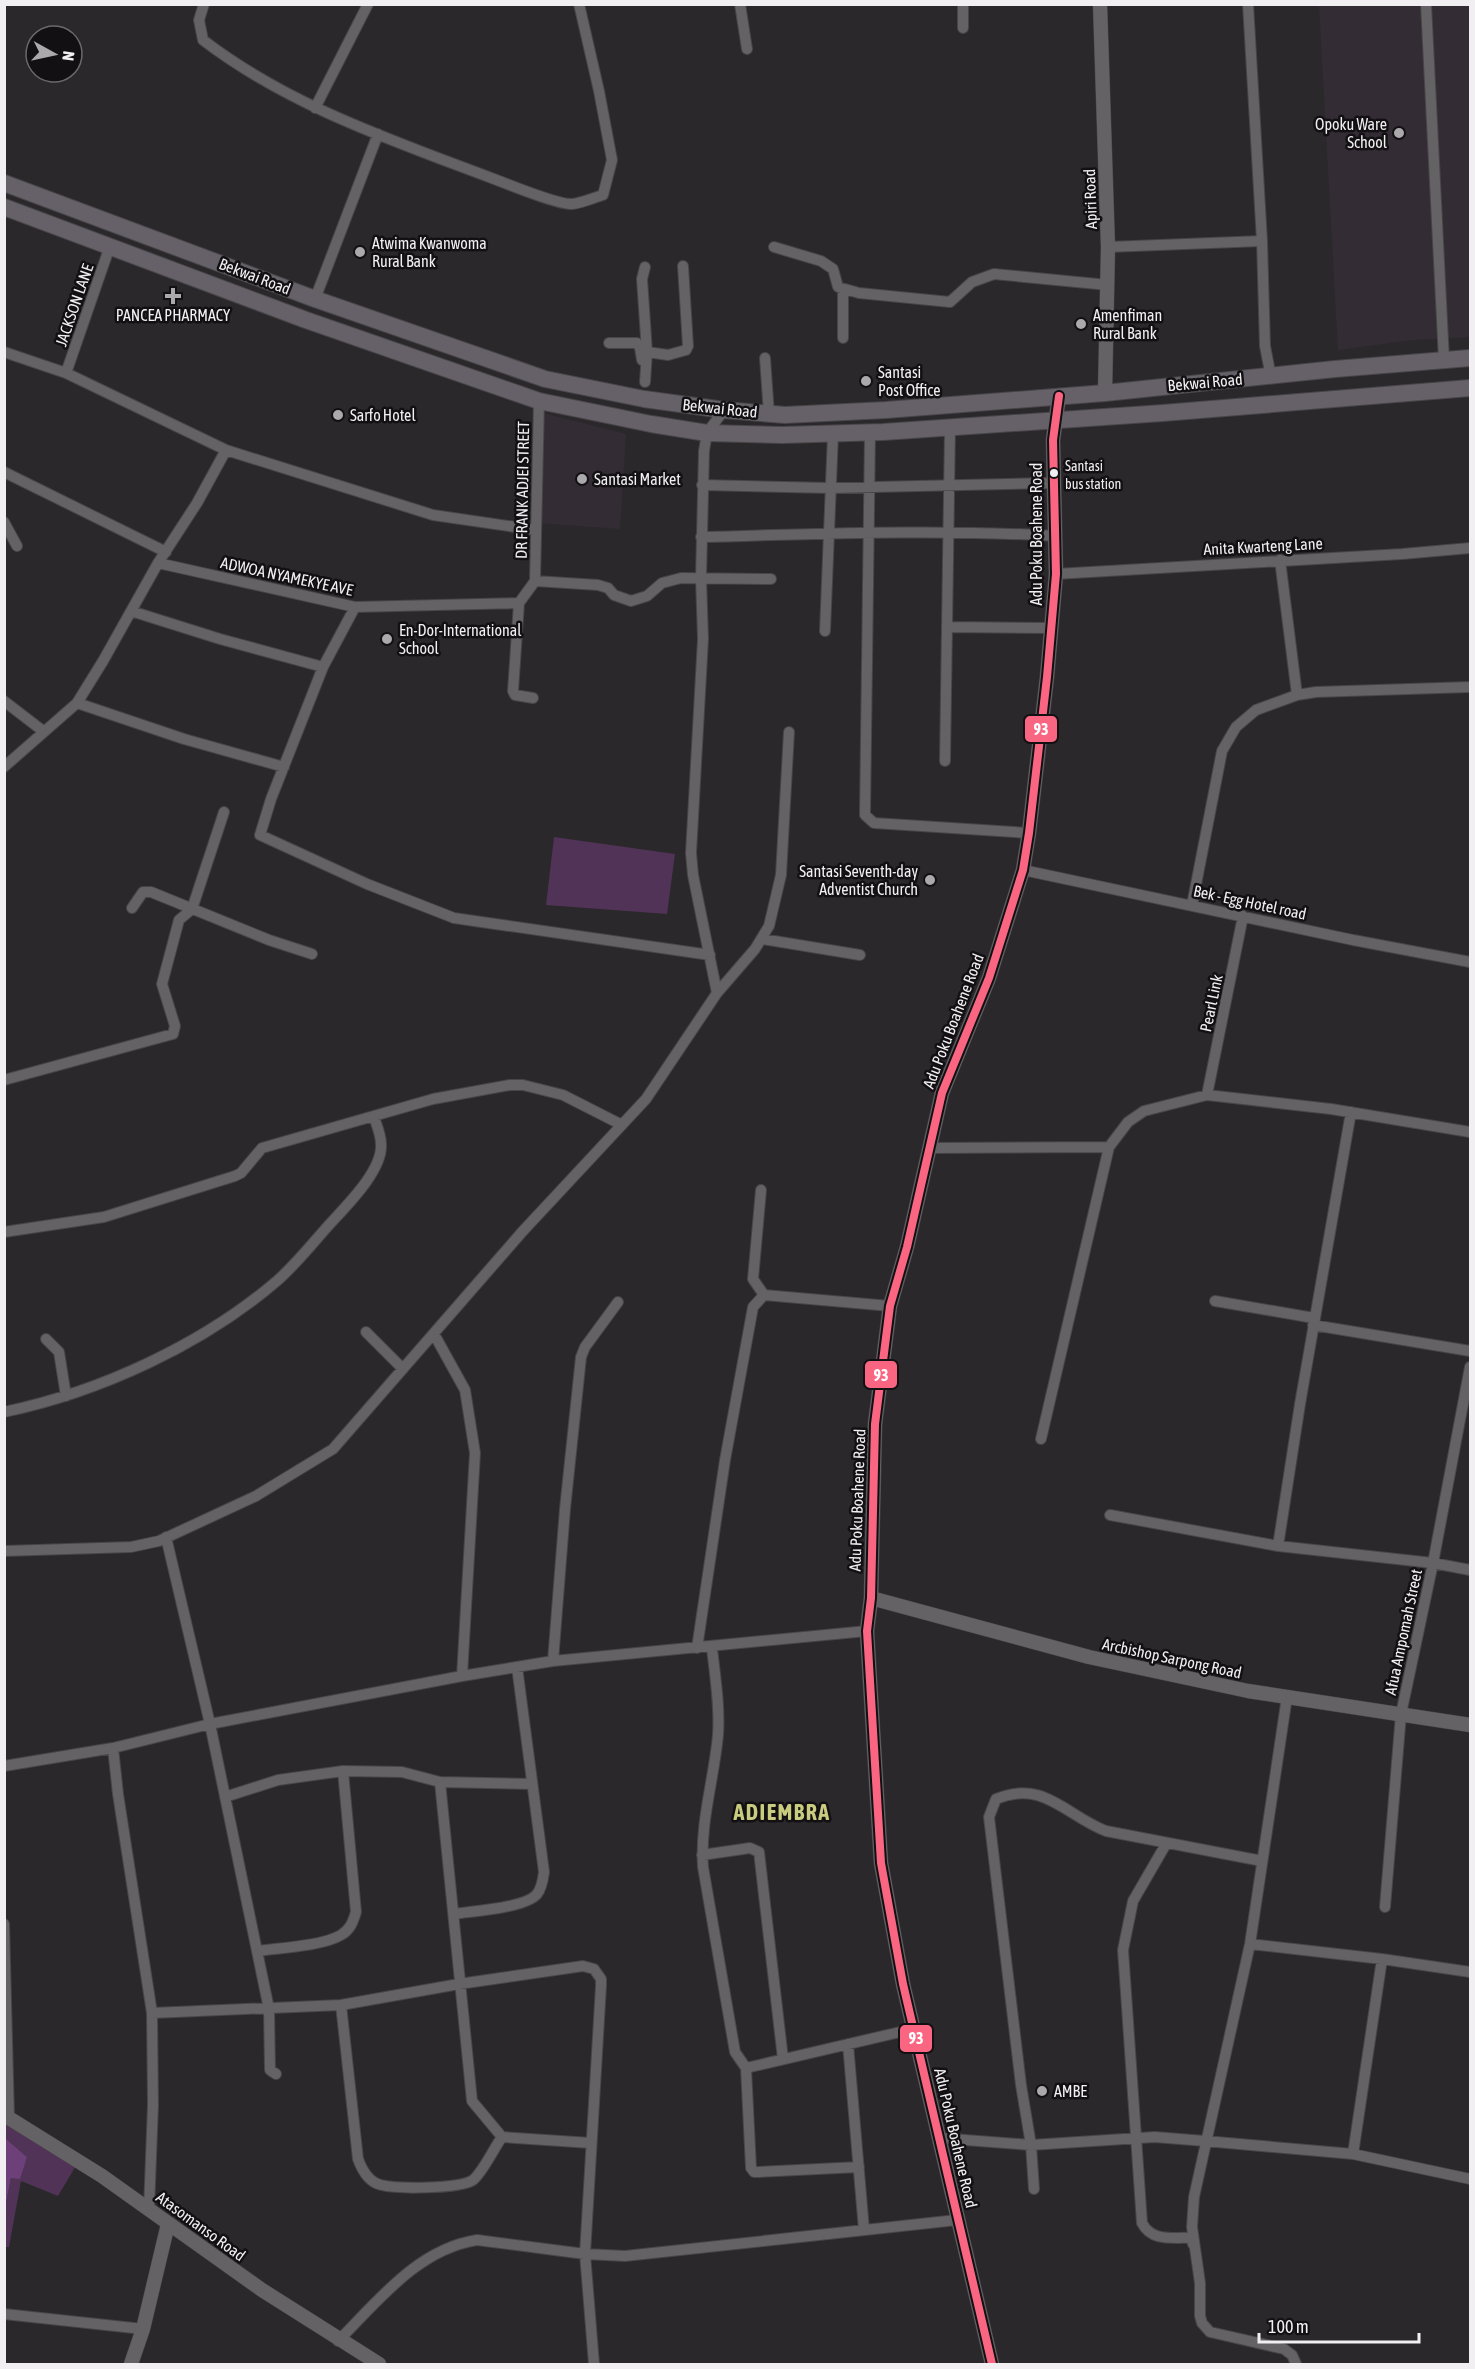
<svg xmlns="http://www.w3.org/2000/svg" width="1475" height="2369" font-family="'Asap Condensed',sans-serif">
<style>
.built{fill:#342c35}
.green{fill:#503356}
.forest{fill:#6e407a}
.lines{fill:none;stroke-linecap:round;stroke-linejoin:round}
.minor-casing{stroke:#484548;stroke-width:12}
.tertiary-casing{stroke:#484548;stroke-width:15}
.trunk-casing{stroke:#484548;stroke-width:18}
.minor{stroke:#646264;stroke-width:10}
.tertiary{stroke:#646264;stroke-width:14}
.trunk{stroke:#666168;stroke-width:16}
.bus-1-casing{stroke:#121013;stroke-width:12}
.bus-1{stroke:#fa6682;stroke-width:8}
.poi-dot{fill:#aca9ac;stroke:#121013;stroke-width:2}
.bus-dot{fill:#f2eff2;stroke:#121013;stroke-width:2}
.labels{text-anchor:middle;stroke-width:5;stroke-linejoin:round;paint-order:stroke}
.bus-label{font-size:14px;fill:#f2eff2;stroke:#121013;text-anchor:start}
.poi-label{font-size:16px;fill:#f2eff2;stroke:#121013;text-anchor:start}
.street-label{font-size:16px;fill:#f2eff2;stroke:#121013}
.district-label{font-size:22px;font-weight:bold;letter-spacing:1.5px;fill:#c9cc7e;stroke:#121013}
.line-badge{stroke:#121013;stroke-width:2}
.badge-label{font-size:16px;text-anchor:middle;font-weight:bold;fill:#fff}
</style>
<rect width="100%" height="100%" fill="#2a282b"/>
<path class="built" d="M1319 5H1470V337L1412 340 1338 350Z
M543 413 626 434 620 529 538 523Z"/>
<path class="green" d="M554 837 675 854 667 914 546 905Z
M4 2118 77 2164 58 2196 21 2181 9 2247H5V2208L11 2178 27 2157 5 2138Z"/>
<path class="forest" d="M5 2138 27 2157 20 2179 11 2178 5 2208Z"/>
<g class="lines">
<defs>
<path id="minor" d="M204 4 199 20 203 40C289 106 394 141 494 179 510 185 558 205 572 204 582 203 593 198 603 195L612 160 599 91 579 4
M740 4 747 49
M963 4V28
M1248 4 1262 241 1265 346 1271 377
M1426 4 1444 360
M315 108 368 4
M774 247 821 261 833 269 838 287 859 293 950 302 972 282 994 274 1108 285
M1108 247 1262 241
M843 289V338
M315 299 378 134
M609 343H637L640 348 642 360
M4 352 66 373 226 450 433 515 536 530
M647 352 668 355 686 350 688 346 683 266
M765 358 769 414
M66 373 110 246
M645 382 647 352 642 279 645 267
M870 432 865 815 874 823 1029 833
M4 472 166 552
M702 485 830 488 1054 483
M4 522 17 546
M701 537C819 534 937 529 1055 536
M1280 560 1297 695
M158 563 355 607 519 603
M1056 574 1402 554 1470 548
M535 581 598 585 608 588 614 595 631 601 647 596 662 583 681 578 771 579
M535 581 539 401
M355 607 323 667 271 799 260 835 367 884 454 918 710 955
M131 611 220 639 323 667
M948 627 1052 628
M825 631 833 434
M533 698 515 695 513 691 519 603 535 581
M4 701 43 731
M77 703 184 739 284 767
M945 761 950 427
M4 767 77 703 103 661 158 563 197 503 226 450
M1023 870 1353 940 1470 962
M1192 905 1222 751 1236 727 1256 710 1297 695 1316 692 1470 687
M132 908 143 892H151L269 940 312 954
M762 939 860 955
M717 993 755 949 769 926 781 875 789 732
M4 1080 173 1034 175 1026 162 984 179 920 192 909 224 812
M1207 1095 1243 916
M931 1148 1109 1147 1128 1122 1144 1111 1207 1095 1331 1109 1470 1132
M4 1232 104 1217 235 1176 241 1173 262 1148 433 1099 510 1085H523L563 1095 622 1125
M764 1295 890 1306
M1215 1301 1314 1318
M1313 1325 1470 1351
M366 1332 403 1369
M434 1334 465 1390 475 1453 462 1676
M46 1339 59 1352 66 1396
M4 1412C100 1392 204 1344 278 1280 296 1264 312 1244 328 1226 345 1207 383 1171 381 1144 381 1135 377 1126 374 1117
M1041 1439 1109 1147
M1110 1515 1278 1546 1433 1563 1470 1570
M166 1537 210 1724 269 2009 270 2070 276 2074
M1278 1546 1300 1404 1351 1112
M4 1551 131 1547 159 1541 256 1496 333 1449 522 1232 646 1099 717 993 693 875 691 853 703 639 701 578 704 451 707 433 724 410
M697 1648 725 1460 753 1307 764 1295 753 1279 761 1190
M712 1648C715 1676 720 1706 718 1735 714 1779 700 1822 703 1867L735 2052 746 2068 751 2168 754 2172H759L859 2167
M553 1661 565 1509 581 1357 585 1347 618 1302
M1287 1697 1250 1944 1194 2197 1192 2227 1200 2283V2316L1202 2323 1210 2332 1284 2349 1292 2355 1296 2364
M4 1766 113 1748
M440 1782 472 2101 502 2137 591 2143
M225 1797 278 1780 343 1771 402 1772 440 1782 532 1784
M1166 1844 1133 1901 1123 1950 1142 2223C1152 2242 1172 2237 1191 2238L1193 2244
M702 1855 750 1848 759 1852 783 2059
M1385 1907 1401 1714 1433 1563 1470 1367
M454 1914C472 1911 526 1908 537 1894 542 1888 543 1879 544 1872L517 1667
M4 1924 9 2117
M1250 1944 1382 1959 1470 1972
M257 1951C278 1948 323 1946 341 1935 350 1930 353 1922 356 1912L343 1771
M341 2005 358 2159C362 2170 368 2182 381 2185 397 2189 460 2189 473 2180 483 2172 494 2148 502 2137
M152 2013 341 2005 459 1984 583 1966 594 1969 601 1979V1986L585 2254 594 2364
M848 2044 864 2230
M746 2068 913 2029
M939 2138 1031 2145 1155 2137 1205 2141 1353 2154 1470 2179
M1353 2154 1382 1959
M1034 2189 1031 2145 1021 2085 989 1817 996 1799C1044 1779 1066 1816 1106 1831L1262 1861
M149 2209 153 2105 152 2013 118 1794 113 1748 210 1724 462 1676 553 1661 867 1631
M4 2314 143 2329
M338 2341C378 2301 418 2249 477 2240L585 2254 625 2256 957 2220"/>
<path id="tertiary" d="M1100 4 1108 247 1105 393
M871 1598 1089 1657 1248 1691 1470 1725
M4 2115 102 2176 262 2290 379 2364
M131 2364 143 2329 168 2224
M992 2364 903 1984 881 1863 867 1631 871 1598 875 1424 890 1306 907 1247 942 1093 989 978 1023 870 1029 833 1047 677 1056 574 1053 440 1059 396"/>
<path id="trunk" d="M4 183 315 299 545 379 644 399 724 410 785 415 886 410 1105 393 1335 369 1470 358
M4 207 306 320 539 401 651 424 707 433 782 435 883 432 1163 413 1470 388"/>
</defs>
<use href="#minor" class="minor-casing"/>
<use href="#tertiary" class="tertiary-casing"/>
<use href="#trunk" class="trunk-casing"/>
<use href="#minor" class="minor"/>
<use href="#tertiary" class="tertiary"/>
<use href="#trunk" class="trunk"/>
<defs>
<path id="bus-1" d="M992 2364 903 1984 881 1863 867 1631 871 1598 875 1424 890 1306 907 1247 942 1093 989 978 1023 870 1029 833 1047 677 1056 574 1053 440 1059 396"/>
</defs>
<use href="#bus-1" class="bus-1-casing"/>
<use href="#bus-1" class="bus-1"/>
</g>
<g class="poi-dot">
<circle cx="1399" cy="133" r="6"/>
<circle cx="360" cy="252" r="6"/>
<path d="M170 287h6v6h6v6h-6v6h-6v-6h-6v-6h6z"/>
<circle cx="1081" cy="324" r="6"/>
<circle cx="866" cy="381" r="6"/>
<circle cx="338" cy="415" r="6"/>
<circle cx="582" cy="479" r="6"/>
<circle cx="387" cy="639" r="6"/>
<circle cx="930" cy="880" r="6"/>
<circle cx="1042" cy="2091" r="6"/>
</g>
<circle class="bus-dot" cx="1054" cy="473" r="5"/>
<g class="labels">
<g class="bus-label">
<text x="1065" y="471">Santasi<tspan x="1065" dy="18">bus station</tspan></text>
</g>
<g class="poi-label">
<text x="1387" y="130" text-anchor="end">Opoku Ware<tspan x="1387" dy="18">School</tspan></text>
<text x="372" y="249">Atwima Kwanwoma<tspan x="372" dy="18">Rural Bank</tspan></text>
<text x="173" y="321" text-anchor="middle">PANCEA PHARMACY</text>
<text x="1093" y="321">Amenfiman<tspan x="1093" dy="18">Rural Bank</tspan></text>
<text x="878" y="378">Santasi<tspan x="878" dy="18">Post Office</tspan></text>
<text x="350" y="421">Sarfo Hotel</text>
<text x="594" y="485">Santasi Market</text>
<text x="399" y="636">En-Dor-International<tspan x="399" dy="18">School</tspan></text>
<text x="918" y="877" text-anchor="end">Santasi Seventh-day<tspan x="918" dy="18">Adventist Church</tspan></text>
<text x="1054" y="2097">AMBE</text>
</g>
<g class="street-label">
<text transform="translate(1090 199) rotate(-92)" y="6">Apiri Road</text>
<text transform="translate(255 276) rotate(21)" y="6">Bekwai Road</text>
<text transform="translate(74 305) rotate(-71)" y="6">JACKSON LANE</text>
<text transform="translate(1205 382) rotate(-5)" y="6">Bekwai Road</text>
<text transform="translate(720 408) rotate(6)" y="6">Bekwai Road</text>
<text transform="translate(522 490) rotate(-89)" y="6">DR FRANK ADJEI STREET</text>
<text transform="translate(1036 534) rotate(-90)" y="6">Adu Poku Boahene Road</text>
<text transform="translate(1263 546) rotate(-3)" y="6">Anita Kwarteng Lane</text>
<text transform="translate(287 576) rotate(12)" y="6">ADWOA NYAMEKYE AVE</text>
<text transform="translate(1250 902) rotate(12)" y="6">Bek - Egg Hotel road</text>
<text transform="translate(1211 1003) rotate(-78)" y="6">Pearl Link</text>
<text transform="translate(953 1021) rotate(-69)" y="6">Adu Poku Boahene Road</text>
<text transform="translate(857 1500) rotate(-88)" y="6">Adu Poku Boahene Road</text>
<text transform="translate(1403 1632) rotate(-78)" y="6">Afua Ampomah Street</text>
<text transform="translate(1172 1658) rotate(12)" y="6">Arcbishop Sarpong Road</text>
<text transform="translate(956 2138) rotate(77)" y="6">Adu Poku Boahene Road</text>
<text transform="translate(201 2226) rotate(36)" y="6">Atasomanso Road</text>
</g>
<g class="district-label">
<text x="782" y="1820">ADIEMBRA</text>
</g>
</g>
<g class="line-badge">
<rect x="1024" y="715" width="34" height="28" rx="6" fill="#fa6682"/>
<rect x="864" y="1360" width="34" height="29" rx="6" fill="#fa6682"/>
<rect x="899" y="2024" width="34" height="29" rx="6" fill="#fa6682"/>
</g>
<g class="badge-label">
<text x="1041" y="735">93</text>
<text x="881" y="1381">93</text>
<text x="916" y="2044">93</text>
</g>
<rect width="1475" height="2369" fill="none" stroke="#f2eff2" stroke-width="12"/>
<g transform="translate(54 54) rotate(98)"><circle r="28" fill="#121013" stroke="#6c696c" stroke-width="1.5"/>
<path d="M0-4.5L10 22L0 15L-10 22Z" fill="#aca9ac"/>
<text y="-9" font-size="16" font-weight="bold" text-anchor="middle" fill="#f2eff2">N</text>
</g>
<path d="M1259 2333v9h160v-9" fill="none" stroke="#f2eff2" stroke-width="3"/>
<text x="1268" y="2333" font-size="18" fill="#f2eff2" stroke="#121013" stroke-width="4.5" paint-order="stroke">100 m</text>
</svg>
